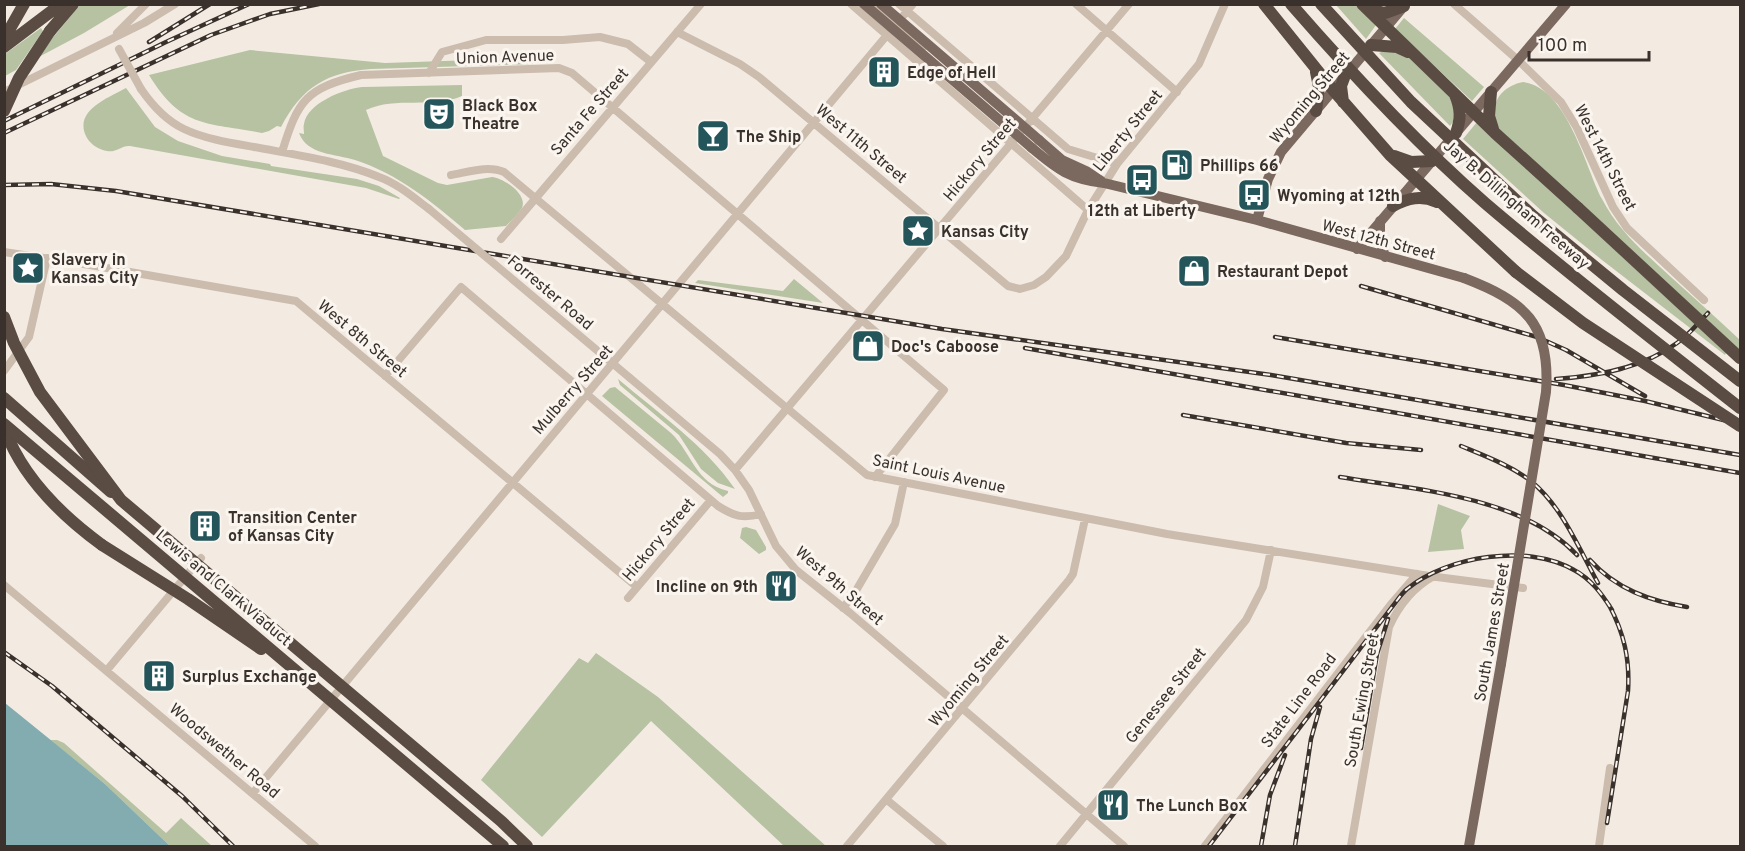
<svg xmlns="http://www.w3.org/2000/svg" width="1745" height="851" font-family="Overpass,sans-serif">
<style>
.green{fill:#b6c2a2}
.water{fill:#82acaf}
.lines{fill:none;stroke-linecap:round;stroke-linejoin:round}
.minor{stroke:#cbbcae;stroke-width:8}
.major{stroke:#7b685e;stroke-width:10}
.highway{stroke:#5a4b43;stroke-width:12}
.rail-casing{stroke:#3a312c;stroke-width:4.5}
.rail{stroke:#faf5ef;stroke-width:2;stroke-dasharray:7;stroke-linecap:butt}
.minor-bridge{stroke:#cbbcae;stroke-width:8}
.major-bridge{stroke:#7b685e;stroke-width:10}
.highway-bridge{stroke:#5a4b43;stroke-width:12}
.labels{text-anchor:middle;stroke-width:6;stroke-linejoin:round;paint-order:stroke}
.street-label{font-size:16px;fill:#3a312c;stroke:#faf5ef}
.poi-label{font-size:16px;font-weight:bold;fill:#3a312c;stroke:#faf5ef;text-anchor:start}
</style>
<rect width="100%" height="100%" fill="#f3ebe2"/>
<path class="green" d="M80 5H130L84 33 35 59Z
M1336 5H1355L1376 25 1366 39Z
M1404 18 1484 87 1472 101 1395 29Z
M41 28 43 31 16 70 5 76V54Z
M250 50 385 63 535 58V64L371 69C327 72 302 87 281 127L277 126 269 131 262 133C206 122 182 129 149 75Z
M1386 50 1407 55 1448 94 1455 109 1453 122 1450 126 1379 53Z
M1523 82C1567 87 1585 166 1602 199 1619 232 1646 254 1672 278 1695 299 1718 319 1740 340V350L1499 129C1486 108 1500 86 1523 82Z
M462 85V96C432 109 396 96 366 110L383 156 438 183 447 185 492 177C503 178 528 194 522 208 518 214 511 221 506 226L465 230C431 201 398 174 355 160 336 154 307 155 299 133L304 134C304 130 303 127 304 124 307 103 344 89 362 87Z
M126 88 155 127 178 141 222 156 270 164 271 166 357 179 379 186 400 198 399 199 366 188 130 146C122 145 116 153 107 151 100 150 91 145 87 138 72 111 108 98 126 88Z
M1477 122 1726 353 1725 355 1602 260 1544 213 1463 139Z
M794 279 823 303 695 283 698 280 783 291Z
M618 379C658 413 705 445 735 489L718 483 701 469 679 435 620 385Z
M615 387 671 433C692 453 695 483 728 491V493L723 497 602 396 610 388Z
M1438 504 1470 516 1461 530 1464 549 1428 552Z
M746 527 756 530 766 547V550L759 554 740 538 742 528Z
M596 653 658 697 826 846H784L651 721 542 837 481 780 579 658 588 663Z
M50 740H57L64 743 166 833 181 818 212 846H170L105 784Z"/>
<path class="water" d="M5 703 105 784 170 846H5Z"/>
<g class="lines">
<path class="minor" d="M851 4 1088 210
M899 4 1068 149 1117 164
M1076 4 1177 92
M1454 4 1519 61 1561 102 1577 128 1613 207 1627 228 1704 300
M905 31 923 47
M677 32 740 64 759 77 1008 286 1020 289 1034 285 1046 277 1066 256 1088 210 1117 164 1199 64 1225 4
M117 33 146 4
M429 73 442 52 486 40H563L600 37 628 44 651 62
M141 89C152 105 165 120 184 129 205 139 231 143 254 147 296 155 340 161 379 177 398 184 413 197 429 209
M4 92 144 23 175 4
M282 152C298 100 306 88 361 75L559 68 572 73 944 390 875 477
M451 175C468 172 488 165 504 172L867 475 1167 534 1429 576 1523 588
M501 239 701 4
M4 252 90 265 296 301 637 587
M4 371 29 337 47 258
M385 376 461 287 718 506C734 516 742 519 761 514
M630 378 720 454 735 470 749 490 776 546 796 570 850 613 1124 846
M735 470 1129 4
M4 585 315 846
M628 598 711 500
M843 608 854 594 895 524 904 482
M107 670 201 558
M253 793 913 4
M887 800 943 846
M847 846 1069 580 1073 574 1085 519
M1060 846 1246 620 1263 587 1271 550
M1205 846 1392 603 1417 574
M1351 846 1389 627C1399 605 1412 588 1434 576
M1599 846 1610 768"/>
<path class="major" d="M1039 140 1062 160 1086 171 1101 181
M1032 148C1058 170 1070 179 1104 183L1257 220 1464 278
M1257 220 1268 179 1281 152 1404 6
M1380 221V239L1385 257
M1357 249 1566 4
M1469 846 1501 664"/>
<path class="highway" d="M1264 4 1334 91 1390 155 1516 272
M1362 4 1495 133 1578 208
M1368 9 1385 13 1404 6
M50 31 73 4
M4 39 24 4
M1371 45 1397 47 1408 52
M4 47 61 4
M1316 72 1319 87 1316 111
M1491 92 1489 116 1493 129
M1455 95C1461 109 1461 119 1456 133
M1343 102 1341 86 1344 78
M1394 156 1411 162 1432 161
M1393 206C1408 198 1421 195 1437 202
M4 398 111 492
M4 427C21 476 61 515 102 545"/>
<defs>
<path id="rail" d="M149 42 210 4
M4 121 166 42 249 4
M4 133 211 35 270 14 319 4
M4 185 51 184 116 191 942 329 1271 375 1740 455
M1361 286 1537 337 1566 350 1645 396
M1275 337 1564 385 1645 401 1740 424
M1025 348 1740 473
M1556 379C1598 376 1643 368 1677 343 1689 335 1698 323 1708 313
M1183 415 1346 443 1421 450
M1461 446C1485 456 1512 466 1532 482 1563 508 1579 549 1598 583
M1340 477C1417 490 1521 496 1577 555
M1590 560C1616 589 1650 601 1687 607
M4 652 52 686 182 796 233 846
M1361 748 1377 654 1388 619
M1607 823 1628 691C1630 659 1624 633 1609 605
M1209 846 1392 607C1397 601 1401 594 1407 589 1447 556 1528 543 1574 570 1591 579 1602 594 1612 610
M1261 846 1270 795 1285 755
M1295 846 1311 739 1320 707"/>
</defs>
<use href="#rail" class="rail-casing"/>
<use href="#rail" class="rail"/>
<path class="minor-bridge" d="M873 4 905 31
M119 49 141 89
M429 209 630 378"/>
<path class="major-bridge" d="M864 4 1032 148
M881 4 1039 140
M1464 278C1524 301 1551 323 1546 392L1501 664"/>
<path class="highway-bridge" d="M1291 4C1352 74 1415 142 1485 203 1568 274 1655 341 1740 408
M1321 4 1411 102 1533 216 1623 290 1740 381
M4 111 19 78 50 31
M1578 208 1740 358
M1516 272 1583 323 1740 426
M4 317 14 343 40 392 121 500 501 821 527 846
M4 424 503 846
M102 545 188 599 261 649"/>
</g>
<defs>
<symbol id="building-square" viewBox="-11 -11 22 22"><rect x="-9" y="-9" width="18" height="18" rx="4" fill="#23555a" stroke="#faf5ef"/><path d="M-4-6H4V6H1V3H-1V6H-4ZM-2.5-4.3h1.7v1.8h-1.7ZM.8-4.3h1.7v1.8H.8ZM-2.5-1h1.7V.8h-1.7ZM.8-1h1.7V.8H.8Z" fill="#fff"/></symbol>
<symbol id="theatre-square" viewBox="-11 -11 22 22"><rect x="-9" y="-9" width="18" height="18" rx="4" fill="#23555a" stroke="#faf5ef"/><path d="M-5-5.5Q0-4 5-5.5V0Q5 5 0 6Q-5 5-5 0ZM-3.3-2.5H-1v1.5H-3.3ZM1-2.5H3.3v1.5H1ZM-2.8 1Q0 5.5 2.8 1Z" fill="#fff"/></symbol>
<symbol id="bar-square" viewBox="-11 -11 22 22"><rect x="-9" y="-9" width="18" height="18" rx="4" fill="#23555a" stroke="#faf5ef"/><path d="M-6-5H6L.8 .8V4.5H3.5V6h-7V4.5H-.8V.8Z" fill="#fff"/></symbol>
<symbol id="fuel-square" viewBox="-11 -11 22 22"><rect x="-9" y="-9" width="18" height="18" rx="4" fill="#23555a" stroke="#faf5ef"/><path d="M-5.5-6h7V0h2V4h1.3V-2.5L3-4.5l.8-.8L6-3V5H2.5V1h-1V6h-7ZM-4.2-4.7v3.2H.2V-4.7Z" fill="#fff"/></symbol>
<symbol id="bus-square" viewBox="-11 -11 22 22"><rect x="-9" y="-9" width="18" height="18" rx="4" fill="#23555a" stroke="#faf5ef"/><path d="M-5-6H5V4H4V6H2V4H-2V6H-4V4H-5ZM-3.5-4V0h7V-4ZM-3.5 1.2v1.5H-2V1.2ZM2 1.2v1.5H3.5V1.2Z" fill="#fff"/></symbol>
<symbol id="sight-square" viewBox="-11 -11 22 22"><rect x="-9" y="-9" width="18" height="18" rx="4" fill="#23555a" stroke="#faf5ef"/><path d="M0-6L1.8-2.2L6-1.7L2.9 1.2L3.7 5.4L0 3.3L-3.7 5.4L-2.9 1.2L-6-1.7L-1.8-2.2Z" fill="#fff"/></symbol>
<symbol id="shop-square" viewBox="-11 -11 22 22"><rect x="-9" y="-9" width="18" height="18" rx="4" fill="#23555a" stroke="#faf5ef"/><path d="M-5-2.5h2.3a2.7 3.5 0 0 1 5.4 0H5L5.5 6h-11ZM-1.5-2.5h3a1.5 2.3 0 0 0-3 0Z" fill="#fff"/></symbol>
<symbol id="restaurant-square" viewBox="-11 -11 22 22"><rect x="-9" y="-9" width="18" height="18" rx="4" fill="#23555a" stroke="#faf5ef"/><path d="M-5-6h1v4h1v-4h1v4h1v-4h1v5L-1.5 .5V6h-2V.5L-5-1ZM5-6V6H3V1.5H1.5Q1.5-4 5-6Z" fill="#fff"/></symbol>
</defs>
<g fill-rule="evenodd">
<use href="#building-square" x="865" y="53" width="38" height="38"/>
<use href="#theatre-square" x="420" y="95" width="38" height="38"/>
<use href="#bar-square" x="694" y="117" width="38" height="38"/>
<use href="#fuel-square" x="1158" y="146" width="38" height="38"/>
<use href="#bus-square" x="1123" y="161" width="38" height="38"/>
<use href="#bus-square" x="1235" y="176" width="38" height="38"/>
<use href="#sight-square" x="899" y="212" width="38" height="38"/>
<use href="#sight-square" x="9" y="249" width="38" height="38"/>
<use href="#shop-square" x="1175" y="252" width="38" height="38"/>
<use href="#shop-square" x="849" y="327" width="38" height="38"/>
<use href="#building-square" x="186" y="507" width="38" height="38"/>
<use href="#restaurant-square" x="762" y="567" width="38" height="38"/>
<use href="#building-square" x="140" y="657" width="38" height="38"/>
<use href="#restaurant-square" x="1094" y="786" width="38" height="38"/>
</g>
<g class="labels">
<g class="street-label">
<text transform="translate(505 56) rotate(-2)" y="6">Union Avenue</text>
<text transform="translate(1309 97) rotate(-50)" y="6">Wyoming Street</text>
<text transform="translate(589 111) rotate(-49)" y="6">Santa Fe Street</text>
<text transform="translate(1127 130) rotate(-51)" y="6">Liberty Street</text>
<text transform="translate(862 143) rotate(40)" y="6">West 11th Street</text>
<text transform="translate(1606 157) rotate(63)" y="6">West 14th Street</text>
<text transform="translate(979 159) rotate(-50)" y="6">Hickory Street</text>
<text transform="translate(1517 204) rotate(41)" y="6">Jay B. Dillingham Freeway</text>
<text transform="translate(1379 239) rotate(15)" y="6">West 12th Street</text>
<text transform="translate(551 292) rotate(40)" y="6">Forrester Road</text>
<text transform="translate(363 338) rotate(40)" y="6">West 8th Street</text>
<text transform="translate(572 389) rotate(-49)" y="6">Mulberry Street</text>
<text transform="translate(939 473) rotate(12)" y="6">Saint Louis Avenue</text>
<text transform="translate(658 539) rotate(-50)" y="6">Hickory Street</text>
<text transform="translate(840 585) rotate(41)" y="6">West 9th Street</text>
<text transform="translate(224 587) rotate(40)" y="6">Lewis and Clark Viaduct</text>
<text transform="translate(1491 632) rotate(-80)" y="6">South James Street</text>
<text transform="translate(968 680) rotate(-50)" y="6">Wyoming Street</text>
<text transform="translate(1165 695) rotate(-51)" y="6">Genessee Street</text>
<text transform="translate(1298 700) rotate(-53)" y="6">State Line Road</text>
<text transform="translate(1361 700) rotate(-80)" y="6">South Ewing Street</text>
<text transform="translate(225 750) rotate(40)" y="6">Woodswether Road</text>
</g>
<g class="poi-label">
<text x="907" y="78">Edge of Hell</text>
<text x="462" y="111">Black Box<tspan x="462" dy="18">Theatre</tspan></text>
<text x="736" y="142">The Ship</text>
<text x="1200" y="171">Phillips 66</text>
<text x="1277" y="201">Wyoming at 12th</text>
<text x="1142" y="216" text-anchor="middle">12th at Liberty</text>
<text x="941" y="237">Kansas City</text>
<text x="51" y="265">Slavery in<tspan x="51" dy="18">Kansas City</tspan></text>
<text x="1217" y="277">Restaurant Depot</text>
<text x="891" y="352">Doc's Caboose</text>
<text x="228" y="523">Transition Center<tspan x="228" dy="18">of Kansas City</tspan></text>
<text x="758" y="592" text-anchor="end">Incline on 9th</text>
<text x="182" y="682">Surplus Exchange</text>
<text x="1136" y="811">The Lunch Box</text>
</g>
</g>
<rect width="1745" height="851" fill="none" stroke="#3a312c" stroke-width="12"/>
<path d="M1529 51v9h120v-9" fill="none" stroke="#3a312c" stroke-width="3"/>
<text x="1538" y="51" font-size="18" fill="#3a312c" stroke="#faf5ef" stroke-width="4.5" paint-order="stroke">100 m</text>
</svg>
